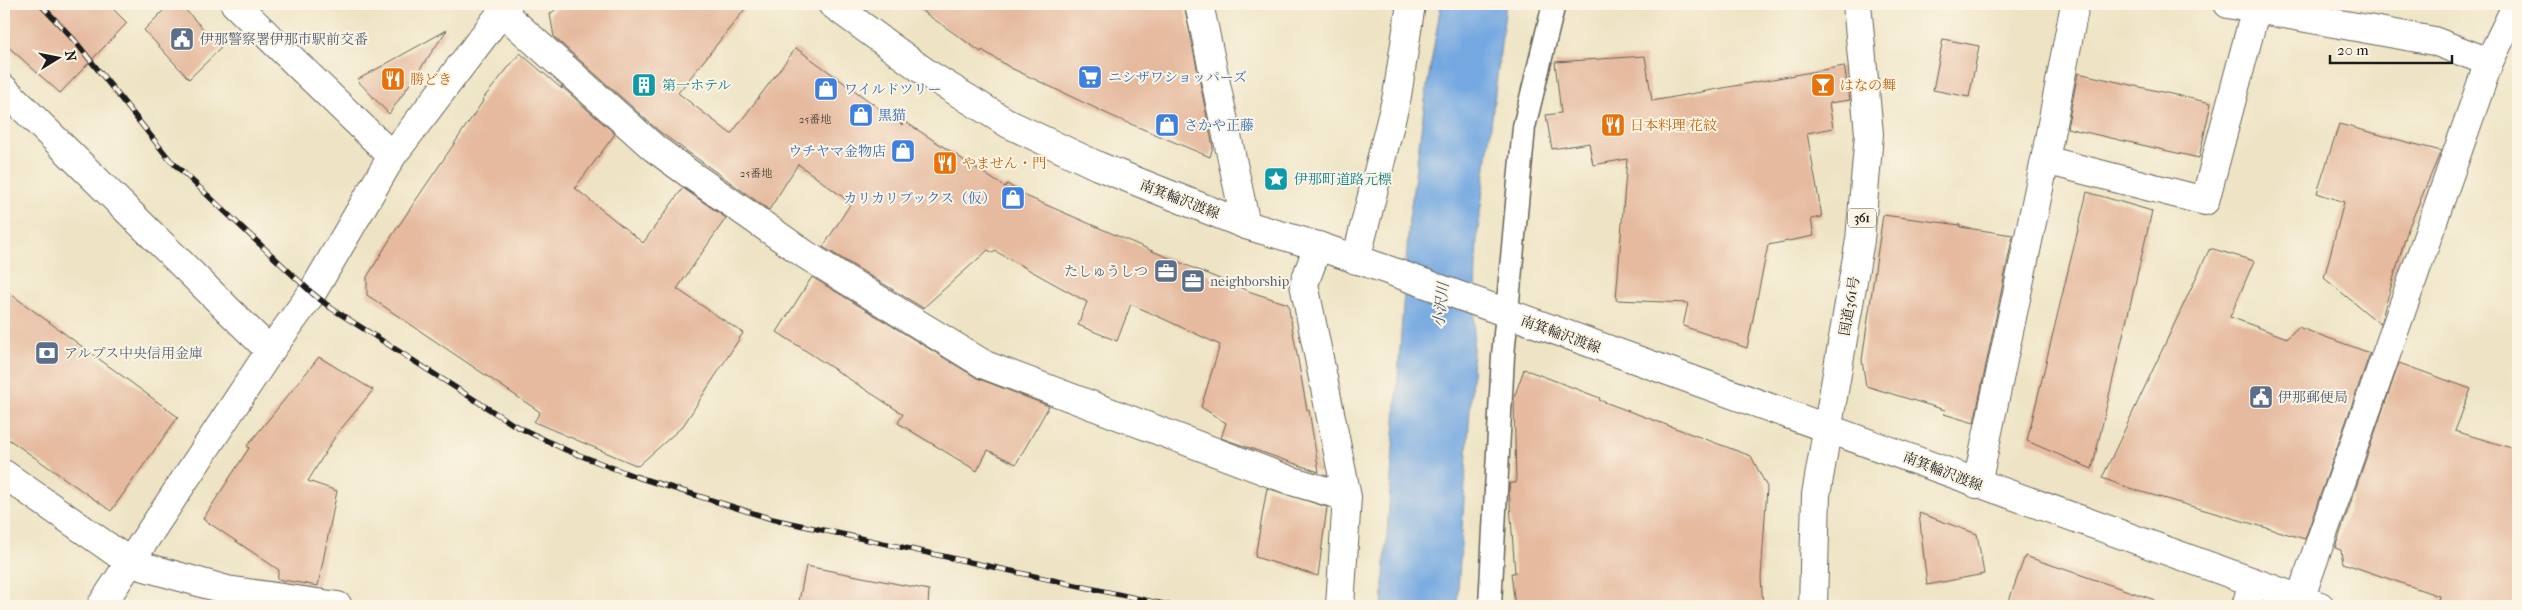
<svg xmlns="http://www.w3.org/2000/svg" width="2522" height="610" font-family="'IM FELL French Canon','Noto Serif JP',serif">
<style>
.water{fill:#74a8e1;stroke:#48627e}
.building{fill:#e5ba9e}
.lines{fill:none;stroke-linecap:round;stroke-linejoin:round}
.service-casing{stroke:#666257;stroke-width:25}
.minor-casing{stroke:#666257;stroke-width:30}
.tertiary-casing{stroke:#666257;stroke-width:30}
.secondary-casing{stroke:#666257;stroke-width:30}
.trunk-casing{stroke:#666257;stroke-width:30}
.service{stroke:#fff;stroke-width:22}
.minor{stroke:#fff;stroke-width:28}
.tertiary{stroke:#fff;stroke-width:28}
.secondary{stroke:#fff;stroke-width:28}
.trunk{stroke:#fff;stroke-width:28}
.rail-casing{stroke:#1c1c1c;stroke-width:5.5}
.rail{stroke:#fcf5e5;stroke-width:4;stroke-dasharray:11;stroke-linecap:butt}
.labels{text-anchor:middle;stroke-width:4;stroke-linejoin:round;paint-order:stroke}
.number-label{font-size:11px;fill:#4e443c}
.shield{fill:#fcf5e5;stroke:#5f5d58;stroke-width:1}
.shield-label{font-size:12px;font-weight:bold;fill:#1c1c1c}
.service-label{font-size:14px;fill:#4e5e75;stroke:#fcf5e5;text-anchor:start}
.shop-label{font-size:14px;fill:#366cbe;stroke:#fcf5e5;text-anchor:start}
.food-label{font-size:14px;fill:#c56008;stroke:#fcf5e5;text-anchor:start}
.culture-label{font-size:14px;fill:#0d838f;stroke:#fcf5e5;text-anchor:start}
.street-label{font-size:14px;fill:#1c1c1c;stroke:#fcf5e5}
.water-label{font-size:15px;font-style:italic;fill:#3f546b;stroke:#fcf5e5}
</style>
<rect width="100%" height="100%" fill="#fcf5e5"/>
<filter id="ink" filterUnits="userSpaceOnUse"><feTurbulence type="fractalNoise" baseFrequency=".02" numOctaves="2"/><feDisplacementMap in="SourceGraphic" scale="10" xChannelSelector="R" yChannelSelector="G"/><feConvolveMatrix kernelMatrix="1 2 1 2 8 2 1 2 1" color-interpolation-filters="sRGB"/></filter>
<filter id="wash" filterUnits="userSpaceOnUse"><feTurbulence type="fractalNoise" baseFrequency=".0096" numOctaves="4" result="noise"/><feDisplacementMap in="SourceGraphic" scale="20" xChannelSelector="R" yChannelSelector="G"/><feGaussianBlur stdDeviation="1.12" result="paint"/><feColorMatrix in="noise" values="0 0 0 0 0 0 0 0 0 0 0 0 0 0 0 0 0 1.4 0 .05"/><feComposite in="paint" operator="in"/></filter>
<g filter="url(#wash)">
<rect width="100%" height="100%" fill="#eee4c5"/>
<path class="water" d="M1441 4H1506L1477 238 1472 378 1457 606H1382L1409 220 1426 93Z"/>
<g id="blocks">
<path class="building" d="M4 4H108L127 23 60 93 4 43Z
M170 4H180L221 48 189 79 144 30Z
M562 4H749L678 93 731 134 796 48 902 125 904 121 1005 187 1007 184 1028 197 1157 253 1251 292 1288 304 1307 410H1309L1319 472 1221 438 1226 423 1201 407 1220 345 1131 304 1117 341 1078 325 1087 302 995 251 993 253 988 250 923 308 823 247 851 203 798 164 769 210 660 132 554 37 550 14Z
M912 4H1184L1213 147 1210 157 1114 117 1011 68 982 50 981 52Z
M447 30 389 114 357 80Z
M1943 39 1979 46 1969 97 1933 90Z
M520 53 562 89 561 86 615 134 575 188 643 243 683 188 726 218 677 289 743 333 683 426 638 466 534 422 540 412 367 295V277L395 231 483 101 482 100Z
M1645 56 1652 101 1844 66 1850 100 1829 103 1833 128 1807 133 1822 217 1811 219 1814 236 1768 245 1747 348 1683 326 1688 303 1616 300 1627 159 1593 165 1589 143 1552 149 1546 115 1561 113 1555 62Z
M2078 73 2211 103 2199 158 2067 128Z
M2339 124 2441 151 2408 229 2380 324 2324 278 2344 202 2317 193Z
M2087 192 2152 211 2092 469 2027 441Z
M1883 215 1960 225V227L2013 235 1974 423 1944 414 1945 410 1866 386 1862 360Z
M2210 248 2254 261 2230 317 2287 338 2298 327 2370 353 2305 539 2135 490 2102 478Z
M812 277 977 378 1049 406 1016 464 988 450 977 471 898 423 903 414 777 332Z
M4 289 178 417 111 511 4 436Z
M319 357 373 390 336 435 308 481 337 491 318 586 277 579 279 570 203 519 249 448 247 446Z
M2399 363 2471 389 2455 431 2518 450V606H2461L2438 600 2439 596 2343 563 2341 550 2335 548Z
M1524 369 1600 398 1599 400 1751 456 1767 487 1761 578 1763 606H1515L1511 573H1515L1509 490 1510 483H1516L1514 398Z
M1267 488 1327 507 1318 576 1255 557Z
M1919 513 1977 534 1984 574 1927 585Z
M2025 556 2155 600 2154 606H2007Z
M806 566 929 590 928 606H798Z"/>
</g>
</g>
<g filter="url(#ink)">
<use href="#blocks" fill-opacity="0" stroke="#666257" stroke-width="1"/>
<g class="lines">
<defs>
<path id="service" d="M1490 606 1503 356 1524 127 1554 4"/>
<path id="minor" d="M1199 4 1246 225
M2228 4 2434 41 2489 62
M501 11 654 148 687 172 806 255 985 365 1292 481 1347 497
M4 89 270 351
M2045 160 2205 201 2257 4
M1318 246 1304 284 1347 497 1340 606
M1356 260 1397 96 1411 4
M4 474 131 563 227 590 338 606
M1977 484 2045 160 2075 4
M2300 599 2489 62 2517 4
M2246 606 2253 582"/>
<path id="tertiary" d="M235 4 392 156
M101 606 270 351 312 293 392 156 508 4"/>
<path id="secondary" d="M832 4 928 74 1009 124 1098 166 1246 225 1318 246 1385 269 2320 606"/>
<path id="trunk" d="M1813 606 1816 495 1860 240 1869 134 1857 4"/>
</defs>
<use href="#service" class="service-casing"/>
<use href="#minor" class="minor-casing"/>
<use href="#tertiary" class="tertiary-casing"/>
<use href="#secondary" class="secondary-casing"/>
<use href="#trunk" class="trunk-casing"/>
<use href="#service" class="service"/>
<use href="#minor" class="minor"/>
<use href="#tertiary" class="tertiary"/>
<use href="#secondary" class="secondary"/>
<use href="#trunk" class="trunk"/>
<defs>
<path id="rail" d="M40 4 75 41 170 160 312 293 331 308 514 425 566 450 634 476 772 519 1172 606"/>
</defs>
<use href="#rail" class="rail-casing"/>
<use href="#rail" class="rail"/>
</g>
</g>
<defs>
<symbol id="civic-square" viewBox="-11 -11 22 22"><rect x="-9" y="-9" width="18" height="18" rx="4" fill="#5c6f8a" stroke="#fcf5e5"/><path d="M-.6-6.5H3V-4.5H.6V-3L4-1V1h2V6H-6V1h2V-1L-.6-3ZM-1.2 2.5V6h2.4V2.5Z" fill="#fff"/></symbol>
<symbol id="supermarket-square" viewBox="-11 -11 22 22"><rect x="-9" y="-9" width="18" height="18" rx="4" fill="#3f7fe0" stroke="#fcf5e5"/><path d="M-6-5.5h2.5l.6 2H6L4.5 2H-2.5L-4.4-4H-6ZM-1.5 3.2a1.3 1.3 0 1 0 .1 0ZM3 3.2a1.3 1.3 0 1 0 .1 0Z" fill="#fff"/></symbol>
<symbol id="restaurant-square" viewBox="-11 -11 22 22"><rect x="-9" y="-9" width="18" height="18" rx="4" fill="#e8710a" stroke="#fcf5e5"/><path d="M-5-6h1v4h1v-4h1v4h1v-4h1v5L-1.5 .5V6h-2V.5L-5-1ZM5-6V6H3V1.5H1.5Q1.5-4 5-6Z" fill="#fff"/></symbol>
<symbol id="building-square" viewBox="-11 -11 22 22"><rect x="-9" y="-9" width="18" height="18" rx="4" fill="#0f9aa8" stroke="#fcf5e5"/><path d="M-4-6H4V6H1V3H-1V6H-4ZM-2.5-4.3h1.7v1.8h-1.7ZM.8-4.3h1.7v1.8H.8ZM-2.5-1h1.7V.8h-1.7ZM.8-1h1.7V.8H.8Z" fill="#fff"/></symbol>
<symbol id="bar-square" viewBox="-11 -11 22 22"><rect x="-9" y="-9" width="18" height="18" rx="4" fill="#e8710a" stroke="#fcf5e5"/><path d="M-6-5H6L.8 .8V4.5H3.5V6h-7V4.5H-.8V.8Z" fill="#fff"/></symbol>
<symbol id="shop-square" viewBox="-11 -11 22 22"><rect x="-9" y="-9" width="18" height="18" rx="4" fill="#3f7fe0" stroke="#fcf5e5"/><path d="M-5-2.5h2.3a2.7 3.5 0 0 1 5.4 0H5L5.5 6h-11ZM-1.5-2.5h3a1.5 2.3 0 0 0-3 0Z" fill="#fff"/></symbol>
<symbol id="sight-square" viewBox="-11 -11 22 22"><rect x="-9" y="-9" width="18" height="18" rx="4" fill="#0f9aa8" stroke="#fcf5e5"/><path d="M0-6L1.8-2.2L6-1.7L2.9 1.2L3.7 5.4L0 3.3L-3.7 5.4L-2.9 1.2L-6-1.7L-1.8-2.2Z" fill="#fff"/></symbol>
<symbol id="office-square" viewBox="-11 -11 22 22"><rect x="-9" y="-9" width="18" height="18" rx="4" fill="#5c6f8a" stroke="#fcf5e5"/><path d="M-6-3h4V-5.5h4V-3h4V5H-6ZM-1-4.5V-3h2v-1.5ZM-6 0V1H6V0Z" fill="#fff"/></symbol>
<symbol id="bank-square" viewBox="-11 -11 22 22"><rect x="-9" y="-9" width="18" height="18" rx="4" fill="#5c6f8a" stroke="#fcf5e5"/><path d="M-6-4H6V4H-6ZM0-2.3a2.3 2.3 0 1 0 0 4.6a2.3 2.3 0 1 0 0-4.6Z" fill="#fff"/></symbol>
</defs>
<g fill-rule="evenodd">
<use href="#civic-square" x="168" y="25" width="28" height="28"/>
<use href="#supermarket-square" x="1076" y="63" width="28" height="28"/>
<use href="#restaurant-square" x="379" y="65" width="28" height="28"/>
<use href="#building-square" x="630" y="71" width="28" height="28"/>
<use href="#bar-square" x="1809" y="71" width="28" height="28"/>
<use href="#shop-square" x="812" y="75" width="28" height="28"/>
<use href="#shop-square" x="847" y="101" width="28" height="28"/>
<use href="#shop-square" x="1153" y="111" width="28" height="28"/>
<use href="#restaurant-square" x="1599" y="111" width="28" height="28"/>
<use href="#shop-square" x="889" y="137" width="28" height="28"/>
<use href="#restaurant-square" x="931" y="149" width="28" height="28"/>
<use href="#sight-square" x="1262" y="165" width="28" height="28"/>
<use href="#shop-square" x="999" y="184" width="28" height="28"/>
<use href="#office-square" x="1152" y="257" width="28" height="28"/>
<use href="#office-square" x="1179" y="267" width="28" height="28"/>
<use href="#bank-square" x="33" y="339" width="28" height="28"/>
<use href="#civic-square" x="2247" y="383" width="28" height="28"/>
</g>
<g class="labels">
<g class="number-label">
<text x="815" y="123">25番地</text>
<text x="756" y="177">25番地</text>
</g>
<rect class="shield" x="1848" y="208.5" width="28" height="19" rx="4"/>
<g class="shield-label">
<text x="1862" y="222">361</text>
</g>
<g class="service-label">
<text x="200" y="44">伊那警察署伊那市駅前交番</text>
<text x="1148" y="276" text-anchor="end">たしゅうしつ</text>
<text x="1210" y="286">neighborship</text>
<text x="64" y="358">アルプス中央信用金庫</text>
<text x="2278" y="402">伊那郵便局</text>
</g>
<g class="shop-label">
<text x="1108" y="82">ニシザワショッパーズ</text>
<text x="844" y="94">ワイルドツリー</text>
<text x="878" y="120">黒猫</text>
<text x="1184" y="130">さかや正藤</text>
<text x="886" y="156" text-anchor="end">ウチヤマ金物店</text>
<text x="996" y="203" text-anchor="end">カリカリブックス（仮）</text>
</g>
<g class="food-label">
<text x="410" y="84">勝どき</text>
<text x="1840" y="90">はなの舞</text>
<text x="1630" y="130">日本料理 花紋</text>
<text x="962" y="168">やません・門</text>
</g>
<g class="culture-label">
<text x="662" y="90">第一ホテル</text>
<text x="1294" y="184">伊那町道路元標</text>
</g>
<g class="street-label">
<text transform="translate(1180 199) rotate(21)" y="5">南箕輪沢渡線</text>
<text transform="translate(1849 306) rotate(-80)" y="5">国道361号</text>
<text transform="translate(1561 334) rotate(20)" y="5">南箕輪沢渡線</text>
<text transform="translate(1943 471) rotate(21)" y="5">南箕輪沢渡線</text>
</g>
<g class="water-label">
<text transform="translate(1441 305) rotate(-84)" y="5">小沢川</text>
</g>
</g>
<rect width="2522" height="610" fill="none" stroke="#fcf5e5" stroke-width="20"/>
<g transform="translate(58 58) rotate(80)" stroke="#fcf5e5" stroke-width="4" paint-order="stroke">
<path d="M0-4L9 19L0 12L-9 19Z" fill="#1c1c1c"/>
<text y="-8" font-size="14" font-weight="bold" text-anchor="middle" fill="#1c1c1c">N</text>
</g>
<path d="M2330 55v8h122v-8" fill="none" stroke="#1c1c1c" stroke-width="2.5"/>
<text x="2337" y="55" font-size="15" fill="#1c1c1c" stroke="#fcf5e5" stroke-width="4" paint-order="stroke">20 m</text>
</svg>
